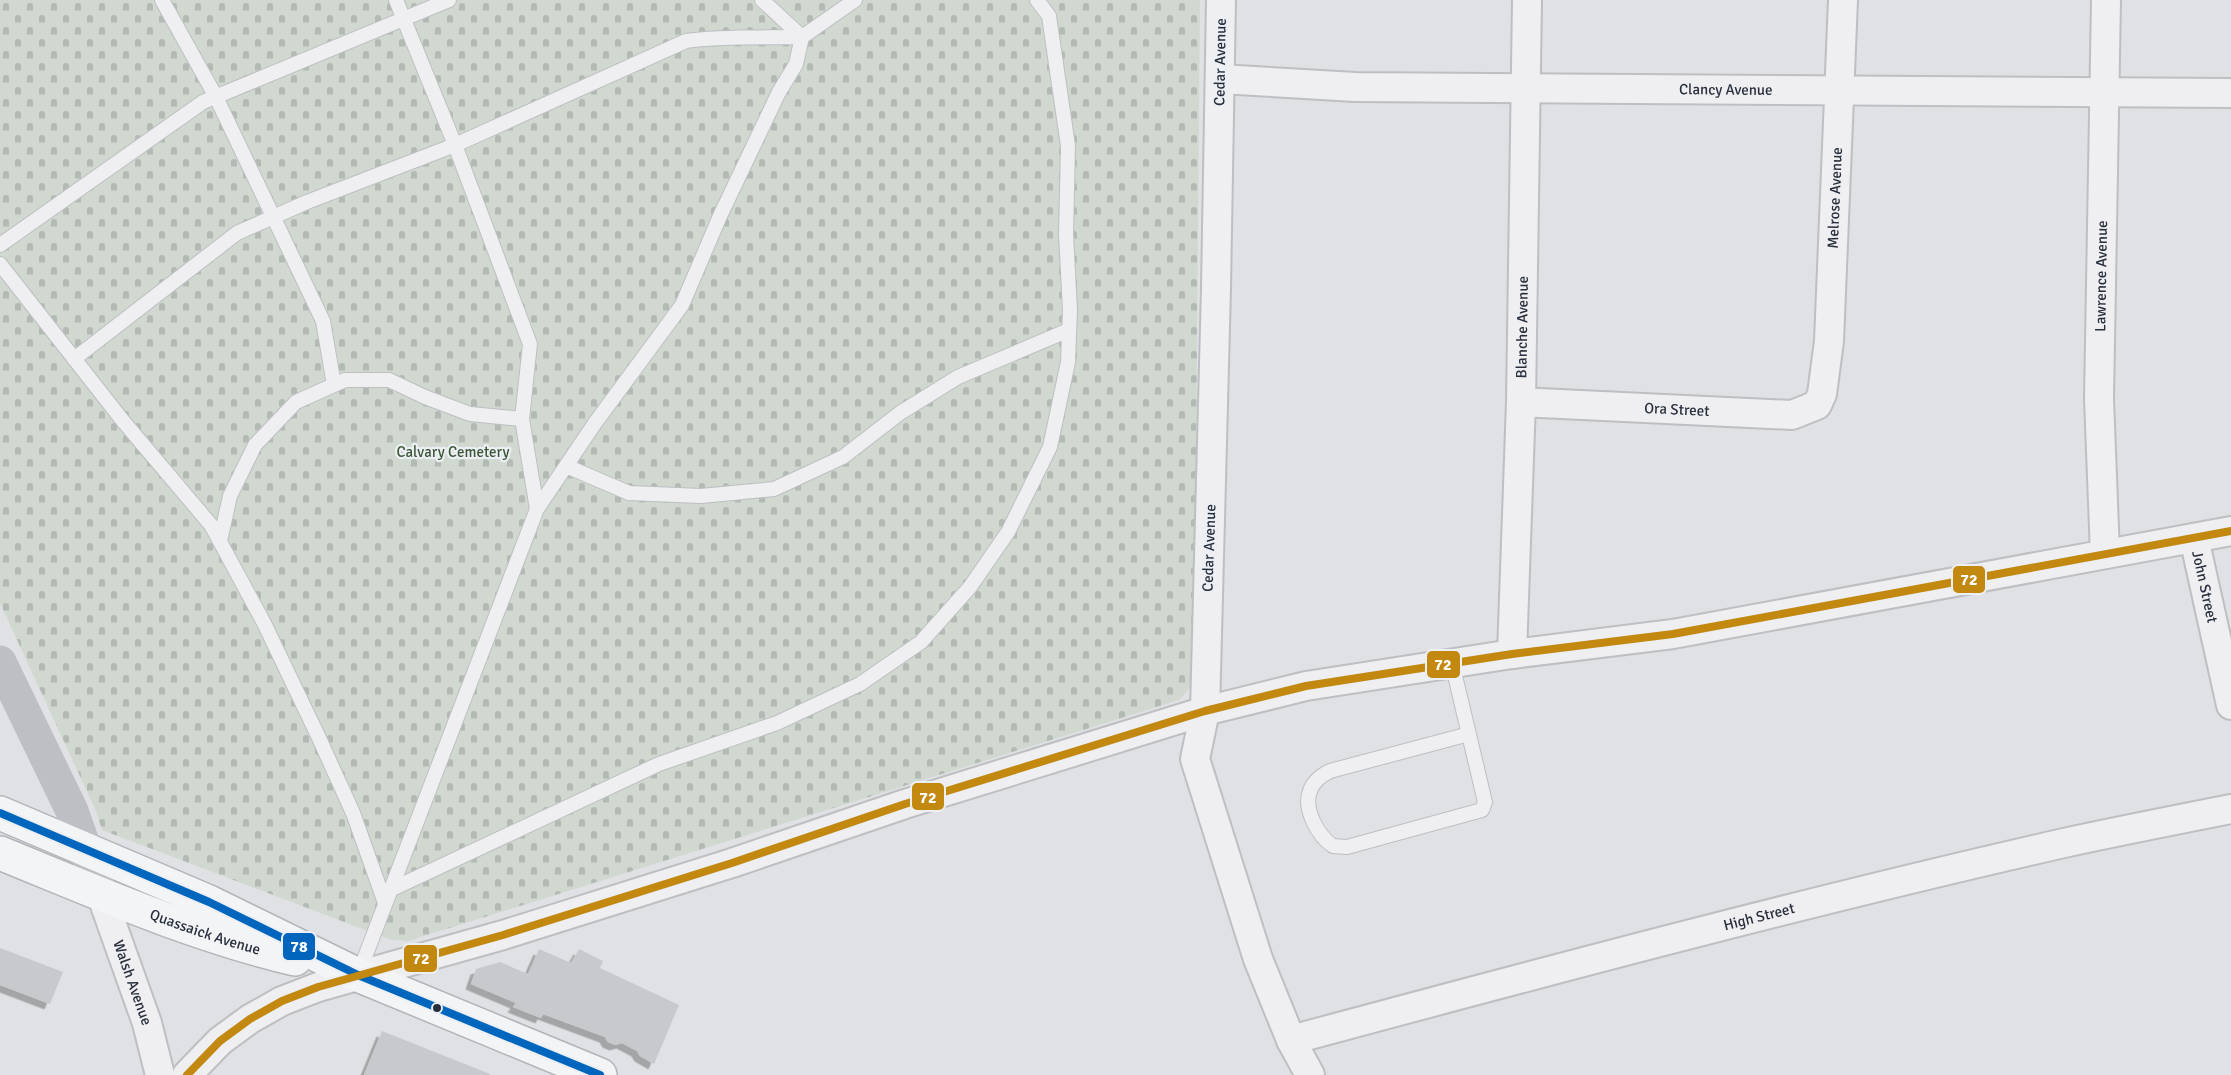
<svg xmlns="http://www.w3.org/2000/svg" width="2231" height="1075" font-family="Signika,sans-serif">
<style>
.cemetery{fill:url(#cemetery-stones)}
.building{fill:#c8c9cc;filter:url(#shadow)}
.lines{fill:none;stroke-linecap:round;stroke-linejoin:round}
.lane-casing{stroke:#bdbfc2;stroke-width:16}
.street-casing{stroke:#bdbfc2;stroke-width:32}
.highway-casing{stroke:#b1b4b9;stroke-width:36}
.lane{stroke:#efeff1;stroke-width:14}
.street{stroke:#efeff1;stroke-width:28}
.secondary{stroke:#bdbfc4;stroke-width:33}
.highway{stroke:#f3f4f5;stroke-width:33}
.bus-1-casing{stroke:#eceff4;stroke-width:12}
.bus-2-casing{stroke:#eceff4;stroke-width:12}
.bus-1{stroke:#0065bd;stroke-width:8}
.bus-2{stroke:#c3880f;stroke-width:8}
.bus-dot{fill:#272e3c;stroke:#eceff4;stroke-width:2}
.labels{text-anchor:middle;stroke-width:4.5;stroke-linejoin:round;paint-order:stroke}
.street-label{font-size:15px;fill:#272e3c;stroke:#eceff4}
.park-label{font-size:15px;fill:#3b5735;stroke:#eceff4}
.line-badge{stroke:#eceff4;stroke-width:2}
.badge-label{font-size:16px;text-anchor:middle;font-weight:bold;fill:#fff}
</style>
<defs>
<pattern id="cemetery-stones" width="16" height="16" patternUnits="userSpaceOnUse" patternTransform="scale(1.5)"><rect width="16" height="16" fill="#d0d8d0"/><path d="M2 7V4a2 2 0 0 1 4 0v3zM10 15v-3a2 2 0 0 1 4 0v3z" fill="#b3bab4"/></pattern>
<filter id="shadow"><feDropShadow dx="-5.5" dy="5.5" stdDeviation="0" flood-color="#0004"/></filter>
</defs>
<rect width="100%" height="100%" fill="#dfe1e4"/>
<path class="cemetery" d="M0 0H1200L1194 683 1179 700 408 941 389 939 102 830 96 811 0 603Z"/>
<path class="building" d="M0 948 63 972 50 1004 0 985Z
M539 949 571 963 579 949 603 961 600 968 679 1005 654 1064 640 1056 637 1051 622 1043 615 1045 608 1042 605 1037 543 1014 541 1018 513 1007 516 1003 471 984 476 969 500 962 528 974Z
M382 1031 490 1074V1075H364Z"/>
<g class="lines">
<defs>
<path id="lane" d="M162 0 216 97 323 321 334 385
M762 0 802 37
M0 245 203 102 449 0
M0 264 123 421 211 525 264 623 319 738 353 813 385 903
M74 359 237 233 307 202 455 145 686 41C724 36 763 38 802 37
M566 466 629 493 701 496 774 489 843 457 900 413 958 377 1069 330
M537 509 595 423 682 305 720 216 779 92 796 64 802 37 855 0
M220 541 230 496 255 445 296 402 345 380H389L425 397 470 414 522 419
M1452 663 1485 802 1482 810 1347 847 1333 846C1318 836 1303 809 1310 791 1313 782 1322 775 1330 771L1469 734
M390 890 659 764 777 723 860 684 921 642 970 587 1008 532 1050 447 1068 362 1070 310 1066 234 1068 146 1049 16 1037 0
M358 975 537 509 522 419 530 344 455 145 396 0"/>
<g id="street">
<path d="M1221 0 1216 288 1205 711 1195 759 1258 959 1291 1040 1310 1075"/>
<path id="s1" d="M1220 79 1355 87 2231 93"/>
<path id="s2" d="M1521 402 1792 415 1817 405 1822 394 1829 341 1843 0"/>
<path id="s3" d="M2194 538 2231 705"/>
<path id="s4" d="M2105 554 2099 399 2106 0"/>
<path id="s5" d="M1512 654 1521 402 1527 0"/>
<path id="s6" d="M101 894 147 1023 160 1075"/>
<path id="s7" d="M1291 1040C1547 971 1805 902 2064 843 2119 831 2175 820 2231 809"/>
<path d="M187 1075 220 1041 250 1019 282 1001 318 987 503 935 732 863 905 804 1205 711 1306 686 1512 654 1673 634 2231 531"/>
</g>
<g id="highway">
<path d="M0 813 209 902 358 975 600 1075"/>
<path id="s8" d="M0 853C96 892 193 935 295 959"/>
</g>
</defs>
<use href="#lane" class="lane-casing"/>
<use href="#street" class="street-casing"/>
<use href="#highway" class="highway-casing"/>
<use href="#lane" class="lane"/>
<use href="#street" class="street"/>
<path class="secondary" d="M0 662 72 811 101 894"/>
<use href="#highway" class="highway"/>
<defs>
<path id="bus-1" d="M0 813 209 902 358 975 600 1075"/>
<path id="bus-2" d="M187 1075 220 1041 250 1019 282 1001 318 987 503 935 732 863 905 804 1205 711 1306 686 1512 654 1673 634 2231 531"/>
</defs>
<use href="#bus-1" class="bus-1-casing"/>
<use href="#bus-2" class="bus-2-casing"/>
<use href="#bus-1" class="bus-1"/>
<use href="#bus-2" class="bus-2"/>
</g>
<circle class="bus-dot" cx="437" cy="1008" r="5"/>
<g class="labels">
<g class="street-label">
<text transform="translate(1220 62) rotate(-89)" y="5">Cedar Avenue</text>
<text dy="5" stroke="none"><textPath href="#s1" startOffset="506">Clancy Avenue</textPath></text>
<text dy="5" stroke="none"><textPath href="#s2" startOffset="507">Melrose Avenue</textPath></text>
<text dy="5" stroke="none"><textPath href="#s4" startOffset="278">Lawrence Avenue</textPath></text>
<text dy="5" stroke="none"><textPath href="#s5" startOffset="327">Blanche Avenue</textPath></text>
<text dy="5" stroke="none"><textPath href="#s2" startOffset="156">Ora Street</textPath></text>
<text transform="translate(1209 548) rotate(-88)" y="5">Cedar Avenue</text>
<text dy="5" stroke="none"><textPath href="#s3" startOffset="50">John Street</textPath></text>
<text dy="5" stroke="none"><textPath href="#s7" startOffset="484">High Street</textPath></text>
<text dy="5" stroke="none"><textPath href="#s8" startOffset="220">Quassaick Avenue</textPath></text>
<text dy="5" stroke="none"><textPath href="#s6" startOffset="94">Walsh Avenue</textPath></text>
</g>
<g class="park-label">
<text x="453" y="457">Calvary Cemetery</text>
</g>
</g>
<g class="line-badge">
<rect x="1952" y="565" width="34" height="29" rx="6" fill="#c3880f"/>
<rect x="1426" y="650" width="35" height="29" rx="6" fill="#c3880f"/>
<rect x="911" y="782" width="34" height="29" rx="6" fill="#c3880f"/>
<rect x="282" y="932" width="34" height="29" rx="6" fill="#0065bd"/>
<rect x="403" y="944" width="35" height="29" rx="6" fill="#c3880f"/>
</g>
<g class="badge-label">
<text x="1969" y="585">72</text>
<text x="1443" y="670">72</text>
<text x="928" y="803">72</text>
<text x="299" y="952">78</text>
<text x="421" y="964">72</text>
</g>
</svg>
